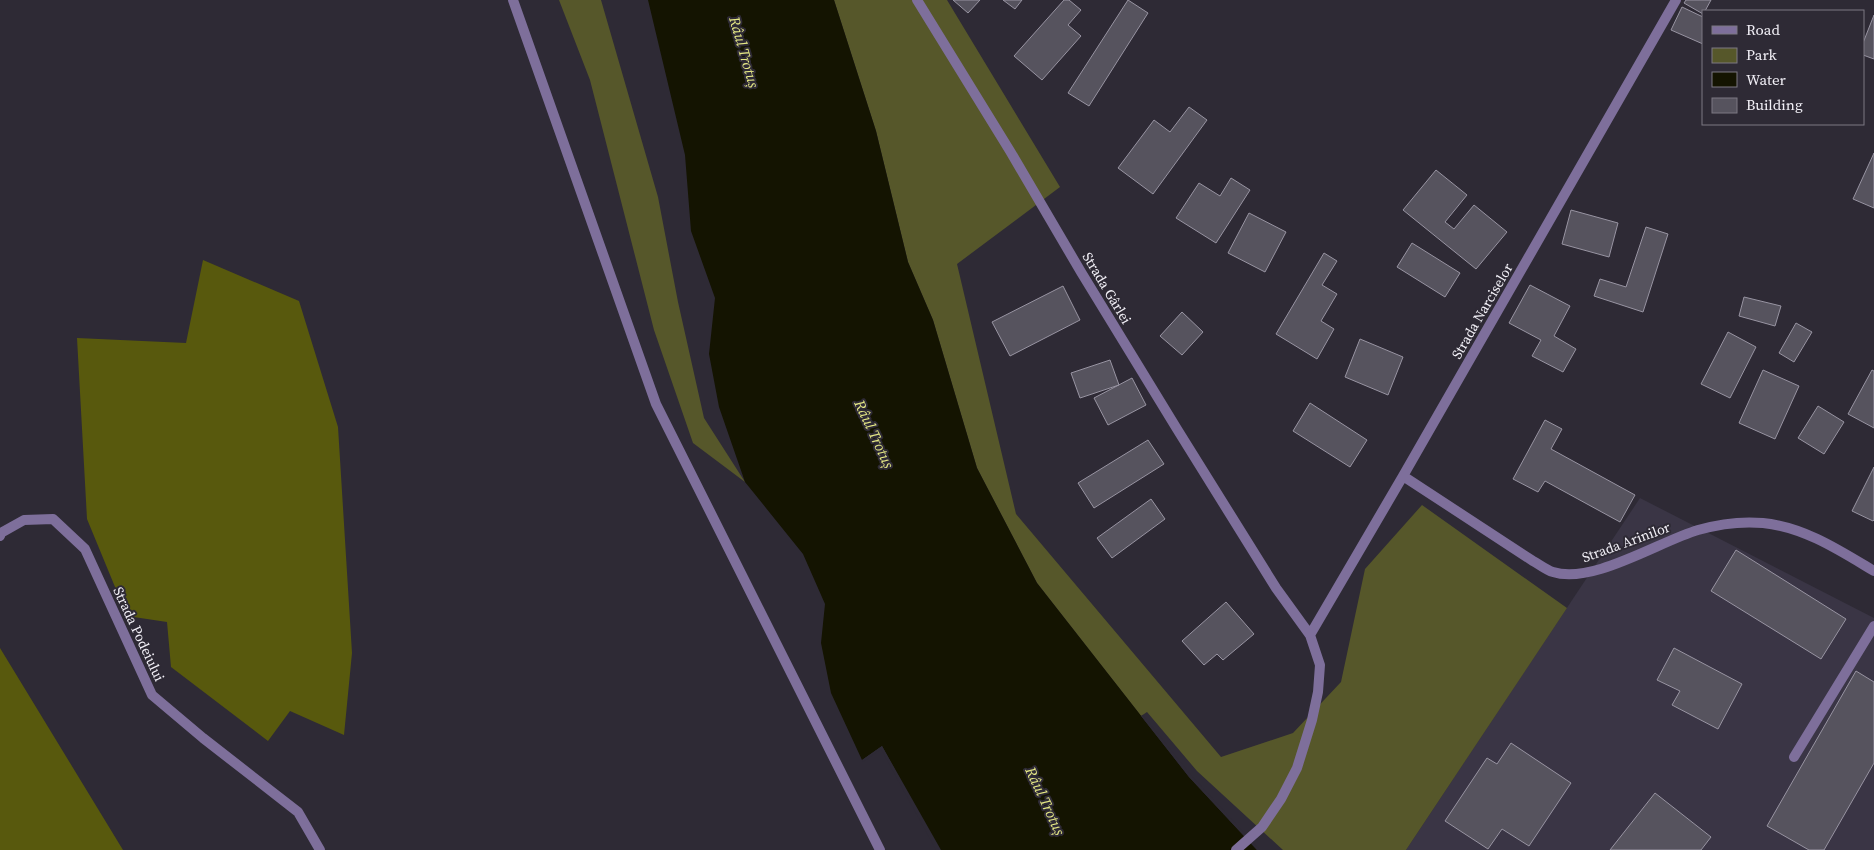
<svg xmlns="http://www.w3.org/2000/svg" width="1874" height="850" font-family="'Source Serif 4',serif">
<style>
.built{fill:#3a3545}
.green{fill:#56572a}
.forest{fill:#58590d}
.water{fill:#141401}
.pier{fill:#2e2a35}
.building{fill:#56535e;stroke:#9894a2}
.lines{fill:none;stroke-linecap:round;stroke-linejoin:round}
.lane{stroke:#7e6f9b;stroke-width:10}
.street{stroke:#7e6f9b;stroke-width:10}
.labels{text-anchor:middle;stroke-width:4;stroke-linejoin:round;paint-order:stroke}
.street-label{font-size:14px;fill:#f2f0f7;stroke:#2e2a35}
.water-label{font-size:15px;font-style:italic;fill:#e5e885;stroke:#2e2a35}
</style>
<rect width="100%" height="100%" fill="#2e2a35"/>
<path class="built" d="M1640 498 1874 618V850H1406Z"/>
<path class="green" d="M559 0H601L658 197 678 302 704 418 745 482 693 443 654 330 590 80Z
M834 0H947L1060 187 957 264 1016 514 1221 757 1293 733 1341 682 1365 569 1422 505 1567 608 1406 850H1283L1197 771 1147 712 1141 716 1037 583 977 468 933 320 908 262 876 131Z"/>
<path class="forest" d="M203 260 299 301 338 427 352 653 344 735 290 711 268 741 171 667 167 622 127 616 87 519 77 338 186 343Z
M0 648 123 850H0Z"/>
<path class="water" d="M648 0H834L876 131 908 262 933 320 977 468 1037 583 1189 777 1257 850H939L882 746 862 760 831 693 821 643 825 604 803 554 745 482 719 407 709 354 715 298 691 231 685 155Z"/>
<path class="pier" d="M1143 715 1191 775 1260 850H1257L1189 777 1141 716Z
M882 746 941 850H936L881 749 863 762 862 760Z"/>
<path class="building" d="M953 0H980L968 13Z
M1003 0H1022L1015 9Z
M1064 0H1069L1081 10 1068 25 1081 36 1042 80 1014 56Z
M1128 0 1148 13 1089 106 1068 93Z
M1686 0H1711L1705 11H1703V14L1684 3Z
M1682 7 1703 17V44L1671 30Z
M1874 15V59L1863 55V43Z
M1189 107 1207 120 1153 194 1118 168 1154 120 1170 132Z
M1874 153V208L1853 199Z
M1436 170 1467 195 1445 222 1454 229 1474 205 1507 232 1476 269 1403 210Z
M1231 178 1250 190 1216 243 1176 218 1199 183 1220 196Z
M1571 210 1618 223 1609 257 1562 244Z
M1249 213 1286 232 1265 272 1228 253Z
M1646 227 1668 234 1643 312 1594 296 1600 279 1626 287Z
M1412 243 1460 273 1445 297 1397 267Z
M1324 253 1337 261 1322 285 1337 294 1321 321 1334 329 1317 359 1276 334Z
M1530 285 1570 306 1554 336 1576 349 1563 372 1532 356 1541 340 1509 323Z
M1063 286 1080 320 1010 356 992 322Z
M1744 297 1781 306 1775 326 1739 316Z
M1182 312 1203 332 1182 355 1160 336Z
M1796 323 1812 332 1794 362 1779 353Z
M1728 332 1756 347 1730 398 1701 384Z
M1360 339 1403 357 1388 395 1345 377Z
M1110 360 1119 385 1080 398 1071 373Z
M1763 370 1799 386 1775 439 1739 423Z
M1872 370 1874 371V428L1848 414Z
M1132 378 1146 405 1108 425 1094 398Z
M1310 403 1367 440 1350 467 1293 431Z
M1818 406 1844 422 1824 454 1798 438Z
M1545 420 1562 429 1551 449 1635 495 1620 522 1545 481 1538 492 1513 479Z
M1148 440 1164 464 1094 508 1078 483Z
M1874 467V520L1873 521 1852 511Z
M1151 499 1165 519 1112 558 1097 538Z
M1736 550 1846 619 1821 659 1711 591Z
M1226 602 1254 634 1223 660 1217 654 1204 665 1182 641Z
M1674 648 1742 684 1718 729 1672 705 1680 691 1657 680Z
M1856 671 1874 682V763L1824 850H1809L1767 826Z
M1511 743 1571 783 1529 846 1502 829 1488 849 1445 821 1487 758 1497 764Z
M1655 793 1711 837 1701 850H1610Z"/>
<g class="lines">
<path class="lane" d="M1794 757 1874 626"/>
<path class="street" d="M513 0 656 404 880 850
M917 0 1010 151 1081 272 1177 429 1276 588 1310 635 1320 665 1318 692 1312 720 1297 768 1281 799 1262 827 1236 850
M1403 476 1533 561C1539 564 1546 570 1553 572 1592 585 1660 541 1698 530 1719 524 1741 521 1763 523 1804 527 1839 550 1874 571
M0 536 1 533 24 520 53 519 85 549 152 695 203 738 298 812 320 850
M1310 635 1403 476 1676 0"/>
</g>
<g class="labels">
<g class="street-label">
<text transform="translate(1107 288) rotate(59)" y="5">Strada Gârlei</text>
<text transform="translate(1482 311) rotate(-60)" y="5">Strada Narciselor</text>
<text transform="translate(1626 542) rotate(-20)" y="5">Strada Arinilor</text>
<text transform="translate(139 634) rotate(65)" y="5">Strada Podeiului</text>
</g>
<g class="water-label">
<text transform="translate(744 52) rotate(74)" y="5">Râul Trotuș</text>
<text transform="translate(874 434) rotate(65)" y="5">Râul Trotuș</text>
<text transform="translate(1045 801) rotate(65)" y="5">Râul Trotuș</text>
</g>
</g>
<rect x="1702" y="10" width="162" height="115" fill="#2e2a35" stroke="#7c7983"/>
<rect x="1712" y="26" width="25" height="8" fill="#7e6f9b" stroke="#7c7983"/>
<text x="1746" y="35" font-size="15" fill="#f2f0f7">Road</text>
<rect x="1712" y="48" width="25" height="15" fill="#56572a" stroke="#7c7983"/>
<text x="1746" y="60" font-size="15" fill="#f2f0f7">Park</text>
<rect x="1712" y="72" width="25" height="15" fill="#141401" stroke="#7c7983"/>
<text x="1746" y="85" font-size="15" fill="#f2f0f7">Water</text>
<rect x="1712" y="98" width="25" height="15" fill="#56535e" stroke="#7c7983"/>
<text x="1746" y="110" font-size="15" fill="#f2f0f7">Building</text>
</svg>
